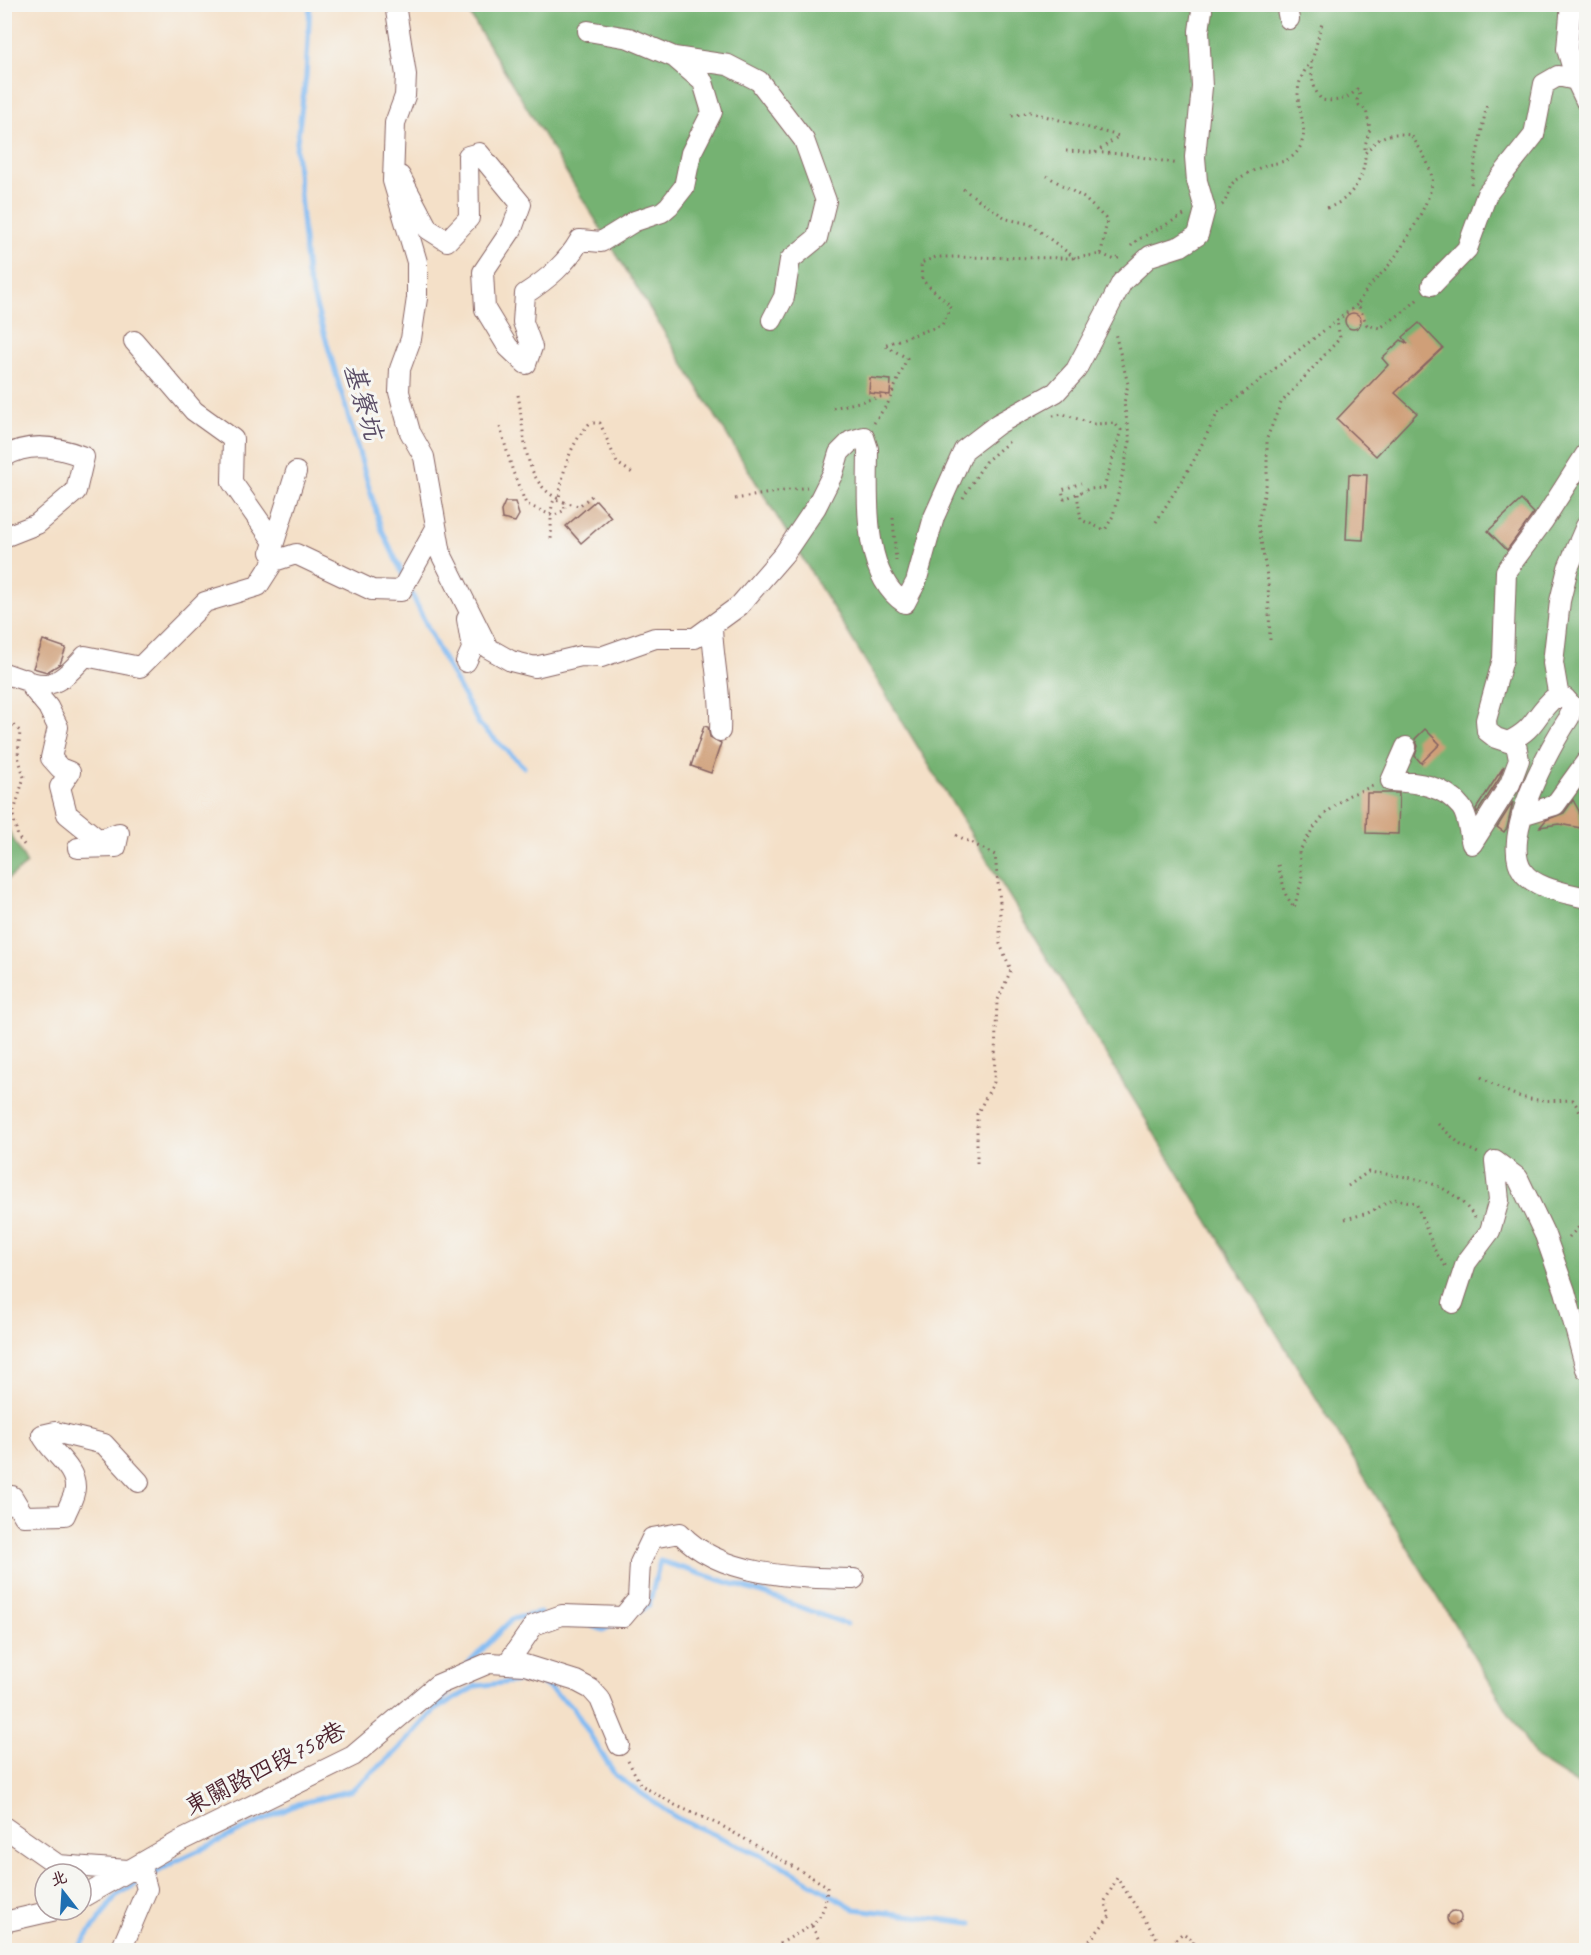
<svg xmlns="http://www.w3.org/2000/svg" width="1591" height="1955" font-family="Caveat,'LXGW WenKai TC',sans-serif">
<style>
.forest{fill:#75b272;stroke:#60684e;stroke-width:1.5}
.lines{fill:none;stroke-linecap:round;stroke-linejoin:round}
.stream{stroke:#82bbf3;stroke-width:5}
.building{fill:#cf9f78}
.minor-casing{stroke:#866362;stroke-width:22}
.path{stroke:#866362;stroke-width:3;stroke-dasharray:1.5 4.5;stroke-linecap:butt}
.minor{stroke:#fff;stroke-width:20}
.labels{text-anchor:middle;stroke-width:6;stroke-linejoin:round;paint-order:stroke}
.street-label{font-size:24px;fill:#4a1f2b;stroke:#f6f6f2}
.water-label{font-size:26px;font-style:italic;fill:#5b4e67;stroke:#f6f6f2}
</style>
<rect width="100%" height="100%" fill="#f6f6f2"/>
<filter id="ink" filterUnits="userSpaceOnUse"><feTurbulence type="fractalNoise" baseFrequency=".0167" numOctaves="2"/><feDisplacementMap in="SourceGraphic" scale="12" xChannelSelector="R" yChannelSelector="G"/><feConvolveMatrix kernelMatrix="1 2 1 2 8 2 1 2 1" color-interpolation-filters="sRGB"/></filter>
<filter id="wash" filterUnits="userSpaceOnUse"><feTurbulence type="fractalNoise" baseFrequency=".008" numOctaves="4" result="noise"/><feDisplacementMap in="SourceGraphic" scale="24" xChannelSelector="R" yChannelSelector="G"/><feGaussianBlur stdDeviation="1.35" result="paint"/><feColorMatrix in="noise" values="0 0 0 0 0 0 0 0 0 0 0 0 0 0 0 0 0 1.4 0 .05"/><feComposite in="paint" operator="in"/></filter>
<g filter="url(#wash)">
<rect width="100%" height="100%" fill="#f4e0c8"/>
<path class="forest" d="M464 5H1586V1790L1537 1759Z
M5 824 27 864 5 881H4Z"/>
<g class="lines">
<path class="stream" d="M310 4 306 77 296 149 307 275 381 528 404 577
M1584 4 1586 12
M409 588 440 653 479 724 524 767
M639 1611 649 1605 660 1561 765 1594 846 1624
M585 1623 603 1630 615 1624
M467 1665 512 1619 540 1613
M436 1708 451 1687
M77 1950 117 1895 176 1861 298 1804 352 1790 396 1752 434 1711 476 1686 537 1679 573 1707 615 1775 677 1818 778 1863 855 1909 972 1923"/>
</g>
<g id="blocks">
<path class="building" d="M1345 321a8 8 0 1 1 16 0a8 8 0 1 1-16 0Z
M1419 323 1443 348 1395 393 1417 413 1376 456 1337 419 1388 365 1382 358 1401 340 1408 344 1403 337Z
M870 378 891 380 890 395 869 393Z
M1349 474 1367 475 1363 540 1346 539Z
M596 500 611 517 581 543 566 526Z
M1521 500 1534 513 1507 550 1488 531Z
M505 502H515L519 515 515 522 502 519 501 511Z
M43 640 66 648 60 664 47 672 33 668Z
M704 726 708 727 710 737 721 743 711 773 691 766Z
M1425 729 1440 744 1421 763 1415 756 1418 746 1415 739Z
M1504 766 1499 779 1477 813 1476 809Z
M1367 793H1399L1398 834 1366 833Z
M1573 800 1579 811 1581 828 1559 824 1540 827 1546 820 1564 813Z
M1513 802 1507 828 1504 832 1497 827Z
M1447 1918a7 7 0 1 1 14 0a7 7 0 1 1-14 0Z"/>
</g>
</g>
<g filter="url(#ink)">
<use href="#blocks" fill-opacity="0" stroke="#866362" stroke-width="1.5"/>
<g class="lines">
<defs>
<path id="minor" d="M395 4 406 75 405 96 395 123 393 181 417 262V298L411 339 400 369 399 392 410 432 424 457 441 554 488 648 511 661 535 667 581 656 601 657 655 638H695L739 606 784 554 816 507 833 473 839 453 851 441 864 437 868 449C868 495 861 575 905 603L916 582 934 517 964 450 998 424 1056 392 1076 370 1122 282 1150 256 1181 246 1198 235 1205 209 1197 181 1195 157 1202 87 1199 31 1202 10 1198 4
M1286 4 1289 19
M1571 4 1567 49 1576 80
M588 31 629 38 674 57
M400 176 428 229 447 241 469 218 468 156 479 153 521 204 512 229 483 272 485 309 508 347 526 364 532 347 523 322 525 294C548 279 566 264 580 240L601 242 635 221 662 212 669 206 684 187 691 153 712 112 703 82 674 57 728 65 759 81 804 140 826 201 817 238 790 260 784 297 772 320
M1432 285 1467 249 1487 194 1534 135 1544 84 1558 76 1576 80 1586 101
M134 341 194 411 233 439 232 482 274 542
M1586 454 1543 521 1506 571 1503 659 1486 720 1487 731 1496 738 1508 742C1538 727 1533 716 1555 697L1565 698 1572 706 1569 718C1549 748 1499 839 1523 872 1535 889 1568 893 1586 898
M4 457C29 441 59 447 84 457L76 491 37 524 4 537
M271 552 296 472
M712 627C713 662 722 695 720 731
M466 662 472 649 467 619
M4 673C48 689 53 691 85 656L140 667 205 602 258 586 274 561 296 554 372 590 401 591 436 528
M25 679 48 707 58 727 51 758 60 768 70 772 60 787 67 814 99 840 119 833 116 847 78 848
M1559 698 1553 663 1560 601 1568 568 1586 526
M1406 747 1391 781C1416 782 1444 785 1461 807 1468 815 1469 834 1472 844L1510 784 1519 760 1515 739
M1522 815 1555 805 1586 762
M1453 1303 1466 1263 1490 1231 1499 1200 1495 1161 1518 1178 1545 1235 1565 1291 1586 1369
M4 1506 12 1496 24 1516 65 1515C68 1507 75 1496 75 1488 76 1467 51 1453 42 1435L55 1432 104 1444 139 1482
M507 1664 534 1625 562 1615 623 1617 638 1599 640 1563 652 1538 680 1533C720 1577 799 1578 854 1579
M4 1827 58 1865 142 1871 147 1889 121 1950
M81 1898 180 1841 353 1756 437 1685 489 1663 525 1665 576 1681 591 1689 600 1699 619 1745
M4 1922 56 1910"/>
</defs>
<use href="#minor" class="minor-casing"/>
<path class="path" d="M1312 61 1322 23
M1012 116 1030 112 1119 136 1095 153
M1066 151 1124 154 1179 164
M1471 184 1487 104
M963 189 1007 219 1030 224 1075 258
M1222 205C1228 200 1228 186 1234 182 1241 176 1258 168 1267 165 1280 162 1291 162 1299 149 1315 120 1281 98 1311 62 1311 74 1313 91 1322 100 1335 102 1348 100 1357 89L1360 95 1357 100 1359 105 1366 110 1370 129 1365 145V153C1381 135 1388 132 1411 135 1419 147 1429 162 1432 177 1435 195 1406 241 1395 257 1383 275 1369 282 1358 304L1367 325 1380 328 1406 310 1420 297
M1327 208C1350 201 1366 177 1365 153
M1131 246 1137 240 1184 215
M1101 254 1115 260 1120 257
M518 395C525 430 521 482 559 499 563 470 569 445 590 423H600L617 463 634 474
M833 408 889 395
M1053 416 1063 414 1093 424 1114 423 1121 430 1104 488 1089 489 1064 499 1062 490 1081 483
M874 423 888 403 907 358 884 345 942 325 951 306 922 280 921 263 936 257 1076 258 1101 254 1107 220 1084 198 1047 176
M500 427 513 472 526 504 553 516 565 510 564 502 554 500C549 510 552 527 551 539
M1077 494 1081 520 1105 530 1113 516 1130 441 1124 403 1128 384 1115 333
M963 498 985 462 1012 439
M735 499 807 487
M564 502 579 506 594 494
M893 518 896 561
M1156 522 1193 462 1217 414 1358 304
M1270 640 1268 582 1258 523 1267 481V438L1281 403 1340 338 1337 321
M4 718 20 731 18 756 24 777 13 815 18 837 25 846
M956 835 995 855 1000 902V944L1011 970 997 1002 994 1082 977 1114V1164
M1278 865 1286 895 1294 908 1302 879 1299 852 1312 830 1325 814 1347 796 1373 786
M1481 1077C1519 1100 1529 1102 1573 1100L1586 1121
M1438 1124 1461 1145 1480 1154
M1348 1186 1368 1172C1412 1177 1449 1179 1476 1219
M1345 1219 1368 1213 1394 1199 1416 1203 1436 1253 1447 1268
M1569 1237 1586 1220
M628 1761 641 1785 675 1805 722 1826 827 1886C826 1931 801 1926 772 1950
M812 1926 824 1950
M1082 1950 1110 1916 1105 1901 1117 1878 1164 1949 1183 1933 1194 1941 1192 1950
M1234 1950 1240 1944"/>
<use href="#minor" class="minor"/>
</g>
</g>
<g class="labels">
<g class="street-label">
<text transform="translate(265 1768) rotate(-27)" y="8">東關路四段758巷</text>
</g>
<g class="water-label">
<text transform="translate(364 401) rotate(74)" y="9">基寮坑</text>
</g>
</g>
<rect width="1591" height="1955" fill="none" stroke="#f6f6f2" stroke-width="24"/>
<g transform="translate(63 1892) rotate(343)"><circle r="28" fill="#f6f6f2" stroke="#b1a0a2" stroke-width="1.5"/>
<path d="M0-4.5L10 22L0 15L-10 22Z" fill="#1f6fb2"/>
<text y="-9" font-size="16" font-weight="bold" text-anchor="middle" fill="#4a1f2b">北</text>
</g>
</svg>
